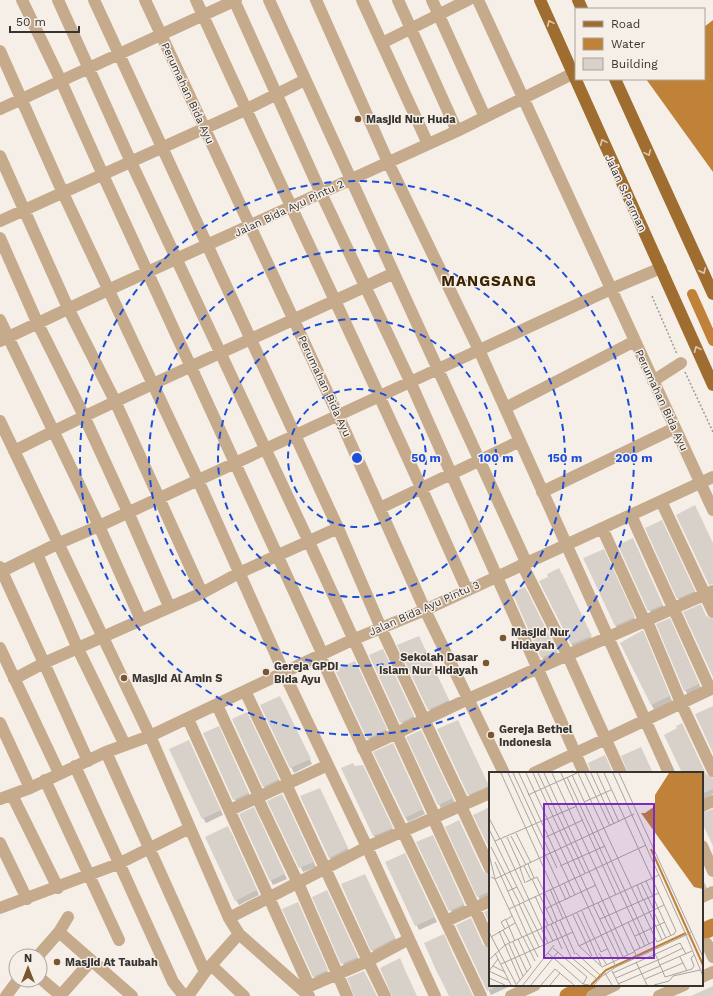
<svg xmlns="http://www.w3.org/2000/svg" width="713" height="996" font-family="'Work Sans',sans-serif">
<style>
.water{fill:#c08238}
.shadow{fill:#0003}
.lines{fill:none;stroke-linecap:round;stroke-linejoin:round}
.canal{stroke:#c08238;stroke-width:10}
.river{stroke:#c08238;stroke-width:17}
.building{fill:#d8d1ca}
.path{stroke:#9f9a95;stroke-width:1.5;stroke-dasharray:2 2;stroke-linecap:butt}
.minor{stroke:#c6aa8c;stroke-width:12}
.major{stroke:#a06d30;stroke-width:12}
.oneway{stroke:#dcc8b1}
.ring{fill:none;stroke:#1d4ed8;stroke-width:2;stroke-dasharray:7 5}
.poi-dot{fill:#79562f;stroke:#f6efe8;stroke-width:1.5}
.labels{text-anchor:middle;stroke-width:3;stroke-linejoin:round;paint-order:stroke}
.street-label{font-size:11px;fill:#363330;stroke:#f6efe8}
.poi-label{font-size:11px;font-weight:bold;fill:#363330;stroke:#f6efe8;text-anchor:start}
.district-label{font-size:15px;font-weight:bold;letter-spacing:1px;fill:#3c2301;stroke:#f6efe8}
.inset-river{fill:none;stroke:#c08238;stroke-width:2}
.inset-road{fill:none;stroke:#a9a49e;stroke-width:1}
.view{fill:#7b2cbf;fill-opacity:0.15;stroke:#7b2cbf;stroke-width:2}
.inset-edge{fill:none;stroke:#363330;stroke-width:2}
.centre{fill:#1d4ed8;stroke:#f6efe8;stroke-width:2}
.ring-label{font-size:12px;text-anchor:middle;font-weight:bold;fill:#1d4ed8;stroke:#f6efe8;stroke-width:3;stroke-linejoin:round;paint-order:stroke}
</style>
<rect width="100%" height="100%" fill="#f6efe8"/>
<path class="water" d="M713 20V172L646 79H704V27Z"/>
<path class="shadow" d="M664 526 697 596 681 603 678 598Z
M635 544 665 610 652 615 619 546Z
M606 555 636 622 618 630 616 626Z
M562 574 593 641 574 649 540 582Z
M513 593H528L559 656 545 663Z
M672 624 701 688 688 695 685 690Z
M645 636 672 701 654 710 622 644Z
M421 642 451 705 431 714 429 709Z
M385 655 416 721 404 727 371 656Z
M358 667 388 734 371 743 368 738Z
M283 702 312 764 294 773 261 705Z
M249 718 281 784 266 791 264 786Z
M460 726 490 789 471 799 469 794Z
M679 729 707 776 713 779V794L702 800V773H683Z
M221 732 251 798 237 804 204 734Z
M423 736 455 803 441 809 439 804Z
M191 746 223 815 206 823 203 818Z
M395 749 425 814 408 822 405 817Z
M355 767 365 771 394 832 376 840 342 768Z
M573 770 575 773H566Z
M322 793 350 853 332 862 301 797Z
M285 800 316 867 303 872 269 802Z
M256 813 287 879 273 885 271 881Z
M231 832 259 895 239 905 236 900Z
M435 841 466 909 453 915 418 843Z
M407 859 437 922 419 930 386 863Z
M484 873 490 876V897L481 901 478 896Z
M702 878 709 892 702 895Z
M367 880 397 942 375 955 372 950Z
M329 896 360 962 345 968 314 898Z
M300 908 329 975 317 981 314 976Z
M457 925 490 950V985H513L491 995Z"/>
<g class="lines">
<path class="canal" d="M692 294 713 341"/>
<path class="river" d="M702 932 713 927
M568 996 590 985"/>
</g>
<path class="building" d="M695 505 713 543V584L709 585 676 515Z
M662 520 695 591 677 599 645 528Z
M633 538 663 605 648 611 618 545Z
M604 549 635 617 615 626 583 558Z
M559 568 592 636 571 644 539 581 548 577 547 574Z
M525 587 557 651 541 658 512 592Z
M701 604 706 616 713 619V677L683 612Z
M670 618 699 684 684 691 656 624Z
M643 630 670 696 651 705 620 643Z
M419 636 449 700 428 710 397 645Z
M383 649 414 716 400 723 369 655Z
M355 661 387 729 367 739 335 670Z
M280 696 311 759 290 768 260 705Z
M713 706V753L695 714Z
M247 712 279 779 263 787 232 719Z
M458 720 489 786 468 795 437 729Z
M682 723 706 774 713 778V789L702 794V771L697 773H682L664 735 677 728 676 726Z
M219 726 249 793 233 800 203 733Z
M421 730 453 798 438 805 406 737Z
M189 740 221 810 202 819 169 749Z
M393 743 423 809 405 818 373 752Z
M641 747 653 773H628L621 756Z
M605 755 613 773H591L588 763Z
M353 763 355 766 363 765 393 828 373 836 341 768Z
M320 788 348 848 329 858 300 796Z
M282 794 314 862 299 868 267 801Z
M254 807 285 874 270 881 239 814Z
M490 807V850L473 815Z
M713 809V846L702 823V813Z
M459 820 483 871 490 875V891L477 897 445 827Z
M228 826 257 890 235 901 205 837Z
M433 835 464 904 449 911 416 842Z
M405 853 435 917 415 926 385 862Z
M365 874 395 938 371 951 341 884Z
M327 890 358 957 341 964 312 897Z
M298 902 328 970 313 977 282 909Z
M490 909V924L484 912Z
M471 918 483 945 490 949V985H493L494 988 487 991 456 925Z
M444 934 454 957 473 996H449L436 970 424 943Z
M400 958 405 970 417 996H392L380 968Z
M364 971 377 996H354L347 978Z
M713 986V996H691Z"/>
<g class="lines">
<path class="path" d="M652 296 677 354
M685 372 713 432"/>
<path class="minor" d="M22 0 61 81 103 175 323 655
M58 0 131 162 309 542 435 817
M94 0 338 528 381 628 464 804
M145 0 338 415 425 610 504 773
M196 0C285 197 380 392 467 590
M234 0 321 193 410 381 584 773
M269 0 526 562
M316 0 388 162 479 350 669 773
M362 0 428 144
M398 0 457 131
M432 0 485 117
M478 0 713 510
M382 43 468 0
M0 51 63 193 198 480 284 673 367 847 435 996
M0 109 236 0
M0 156 68 308 115 401 202 593
M0 221 245 110 305 80
M0 238 37 322 84 416 128 512 169 606
M0 320 99 526 141 620
M0 341 108 290 457 131 576 72
M653 381 681 363
M505 408 635 341
M0 421 150 736 229 918 239 934 309 996
M14 451C139 387 268 333 394 273
M542 492 675 428
M661 501 713 612
M380 508 520 441
M631 515 710 689
M602 528 645 622
M37 554 78 649 125 745
M522 564 568 656 621 773
M0 567 44 663 14 679
M0 572 57 544 99 526 611 289 661 268
M647 621 681 703 713 771
M0 648 59 773
M320 655C372 770 428 882 481 996
M245 691 289 783
M217 705 259 796
M188 719 309 986
M0 723 30 788
M363 749 468 699 713 591
M106 752 205 972
M88 761 44 663 202 593 239 573 338 528
M75 766 173 982 184 996
M534 773 713 688
M45 780 119 940
M286 784 368 961 409 939
M12 795 58 888
M257 797 298 883 347 996
M0 799 30 788 106 752 150 736 352 640 425 610 713 477
M461 806 490 868
M702 806 713 801
M230 810 328 765
M433 818 490 942
M0 843 27 899
M702 846 713 871
M702 897 713 892
M0 908 118 864 190 828
M229 918 367 847 490 793
M446 921 490 901
M59 932 132 996
M707 944 713 957
M38 956 59 932 68 917
M211 965 244 996
M702 977 713 972
M40 978 61 996
M303 989 368 961 385 996
M6 996 18 980
M60 996 91 961
M188 996 205 972 239 934
M511 996 535 985
M592 996 615 985
M659 996 684 985"/>
<path class="major" d="M540 0 713 385
M578 0 582 9
M615 79 713 294"/>
</g>
<defs><path id="oneway-chevron" d="M-2-3.5L2.5 0L-2 3.5" fill="none" stroke-width="1.6" stroke-linecap="round" stroke-linejoin="round"/></defs>
<g class="oneway">
<use href="#oneway-chevron" transform="translate(550 23) rotate(-114)"/>
<use href="#oneway-chevron" transform="translate(603 142) rotate(-114)"/>
<use href="#oneway-chevron" transform="translate(648 153) rotate(66)"/>
<use href="#oneway-chevron" transform="translate(703 271) rotate(65)"/>
<use href="#oneway-chevron" transform="translate(697 349) rotate(-114)"/>
</g>
<g class="ring">
<circle cx="357" cy="458" r="69"/>
<circle cx="357" cy="458" r="139"/>
<circle cx="357" cy="458" r="208"/>
<circle cx="357" cy="458" r="277"/>
</g>
<g class="poi-dot">
<circle cx="358" cy="119" r="4"/>
<circle cx="503" cy="638" r="4"/>
<circle cx="486" cy="663" r="4"/>
<circle cx="266" cy="672" r="4"/>
<circle cx="124" cy="678" r="4"/>
<circle cx="491" cy="735" r="4"/>
<circle cx="57" cy="962" r="4"/>
</g>
<g class="labels">
<g class="street-label">
<text transform="translate(188 93) rotate(65)" y="4">Perumahan Bida Ayu</text>
<text transform="translate(626 193) rotate(65)" y="4">Jalan S.Parman</text>
<text transform="translate(289 208) rotate(-25)" y="4">Jalan Bida Ayu Pintu 2</text>
<text transform="translate(325 386) rotate(65)" y="4">Perumahan Bida Ayu</text>
<text transform="translate(662 400) rotate(65)" y="4">Perumahan Bida Ayu</text>
<text transform="translate(424 608) rotate(-24)" y="4">Jalan Bida Ayu Pintu 3</text>
</g>
<g class="poi-label">
<text x="366" y="123">Masjid Nur Huda</text>
<text x="511" y="636">Masjid Nur<tspan x="511" dy="13">Hidayah</tspan></text>
<text x="478" y="661" text-anchor="end">Sekolah Dasar<tspan x="478" dy="13">Islam Nur Hidayah</tspan></text>
<text x="274" y="670">Gereja GPDI<tspan x="274" dy="13">Bida Ayu</tspan></text>
<text x="132" y="682">Masjid Al Amin S</text>
<text x="499" y="733">Gereja Bethel<tspan x="499" dy="13">Indonesia</tspan></text>
<text x="65" y="966">Masjid At Taubah</text>
</g>
<g class="district-label">
<text x="489" y="286">MANGSANG</text>
</g>
</g>
<g transform="translate(489 772)">
<rect width="214" height="214" fill="#f6efe8"/>
<path d="M180 1H214V117L205 115 152 41H156L166 34V23Z" fill="#c08238"/>
<path class="inset-river" d="M162 77 214 193M102 213 117 198 197 161"/>
<path class="inset-road" d="M12 1 90 174 113 195M19 1 77 128M24 1 68 96M30 1 86 123M37 1 127 195M44 1 105 133M49 1 96 101M55 1 126 156M63 1 148 185M72 1 127 123M89 1 168 170 185 162 187 159 115 1M96 1 121 54M102 1 125 52M108 1 130 50M124 1 197 163 202 160M130 1 214 185M83 3 136 119M78 5 156 174M39 23 88 1M95 30 122 18M0 46 11 67M0 57 28 115 19 119M27 61 42 91M22 64 37 93M18 65 32 96M57 65 94 48M12 67 53 156M6 69 88 34M2 75 31 132M0 82 6 107 145 42M6 90 38 163M39 92 45 106M35 94 42 108M71 94 116 74M31 96 36 111M2 105 6 107 33 165M43 107 64 151M157 109 169 136M37 110 48 105 62 134 57 137M75 111 81 125M152 111 165 138M148 113 154 128M28 115 35 129M61 117 74 147M136 119 160 172M46 124 59 153M155 128 173 168M34 130 55 172M109 131 122 158M30 132 50 175M104 133 130 187M169 136 182 164M20 137 157 73M164 138 177 166M93 139 99 153M88 141 95 155M84 143 103 184M23 144 17 148 26 169M111 147 170 121M71 148 86 182M68 149 62 134 107 113M66 150 82 185 109 208M139 150 151 176M62 152 73 177M99 153 112 180 118 177M57 155 64 169M95 155 112 193M52 156 59 171M126 156 139 183M16 157 12 150 17 147M14 158 21 171M122 158 134 185M10 159 31 208M0 160 27 212M38 163 49 185M146 164 176 150M2 165 26 151M34 165 46 189M24 170 38 200M20 172 34 204M90 174 175 133M64 176 98 205 94 212M145 179 166 169M203 179 171 193 176 205 203 197 205 194 202 186 205 183M6 181 22 213M59 181 94 212 100 213M87 181 112 204M110 181 118 193M191 185 198 199M0 188 16 173 170 103M147 190 158 213M12 192 84 160M4 194 16 200M113 195 145 180M0 199 19 208M0 199 9 187M123 199 130 213M116 201 123 213M124 201 191 171 197 182M0 206 16 213M127 206 169 188 165 180M156 207 194 191M129 212 171 194 169 188 194 176M27 213 42 195 29 167M34 213 65 173M42 213 69 180M52 213 66 197 85 213M61 213 71 201M105 213 112 205 127 195 197 163 214 204M165 213 180 209 184 204 211 198"/>
<path class="view" d="M55 32H165V186H55Z"/>
<rect width="214" height="214" class="inset-edge"/>
</g>
<circle cx="357" cy="458" r="6" class="centre"/>
<g class="ring-label">
<text x="426" y="462">50 m</text>
<text x="496" y="462">100 m</text>
<text x="565" y="462">150 m</text>
<text x="634" y="462">200 m</text>
</g>
<rect x="575" y="8" width="130" height="72" fill="#f6efe8" stroke="#a9a49e"/>
<rect x="583" y="21" width="20" height="6" fill="#a06d30" stroke="#a9a49e"/>
<text x="611" y="28" font-size="12" fill="#363330">Road</text>
<rect x="583" y="38" width="20" height="12" fill="#c08238" stroke="#a9a49e"/>
<text x="611" y="48" font-size="12" fill="#363330">Water</text>
<rect x="583" y="58" width="20" height="12" fill="#d8d1ca" stroke="#a9a49e"/>
<text x="611" y="68" font-size="12" fill="#363330">Building</text>
<g transform="translate(28 968)"><circle r="19" fill="#f6efe8" stroke="#a9a49e"/>
<path d="M0-3L7 15L0 10L-7 15Z" fill="#79562f"/>
<text y="-6" font-size="11" font-weight="bold" text-anchor="middle" fill="#363330">N</text>
</g>
<path d="M10 26v6h69v-6" fill="none" stroke="#363330" stroke-width="2"/>
<text x="16" y="26" font-size="12" fill="#363330" stroke="#f6efe8" stroke-width="3" paint-order="stroke">50 m</text>
</svg>
